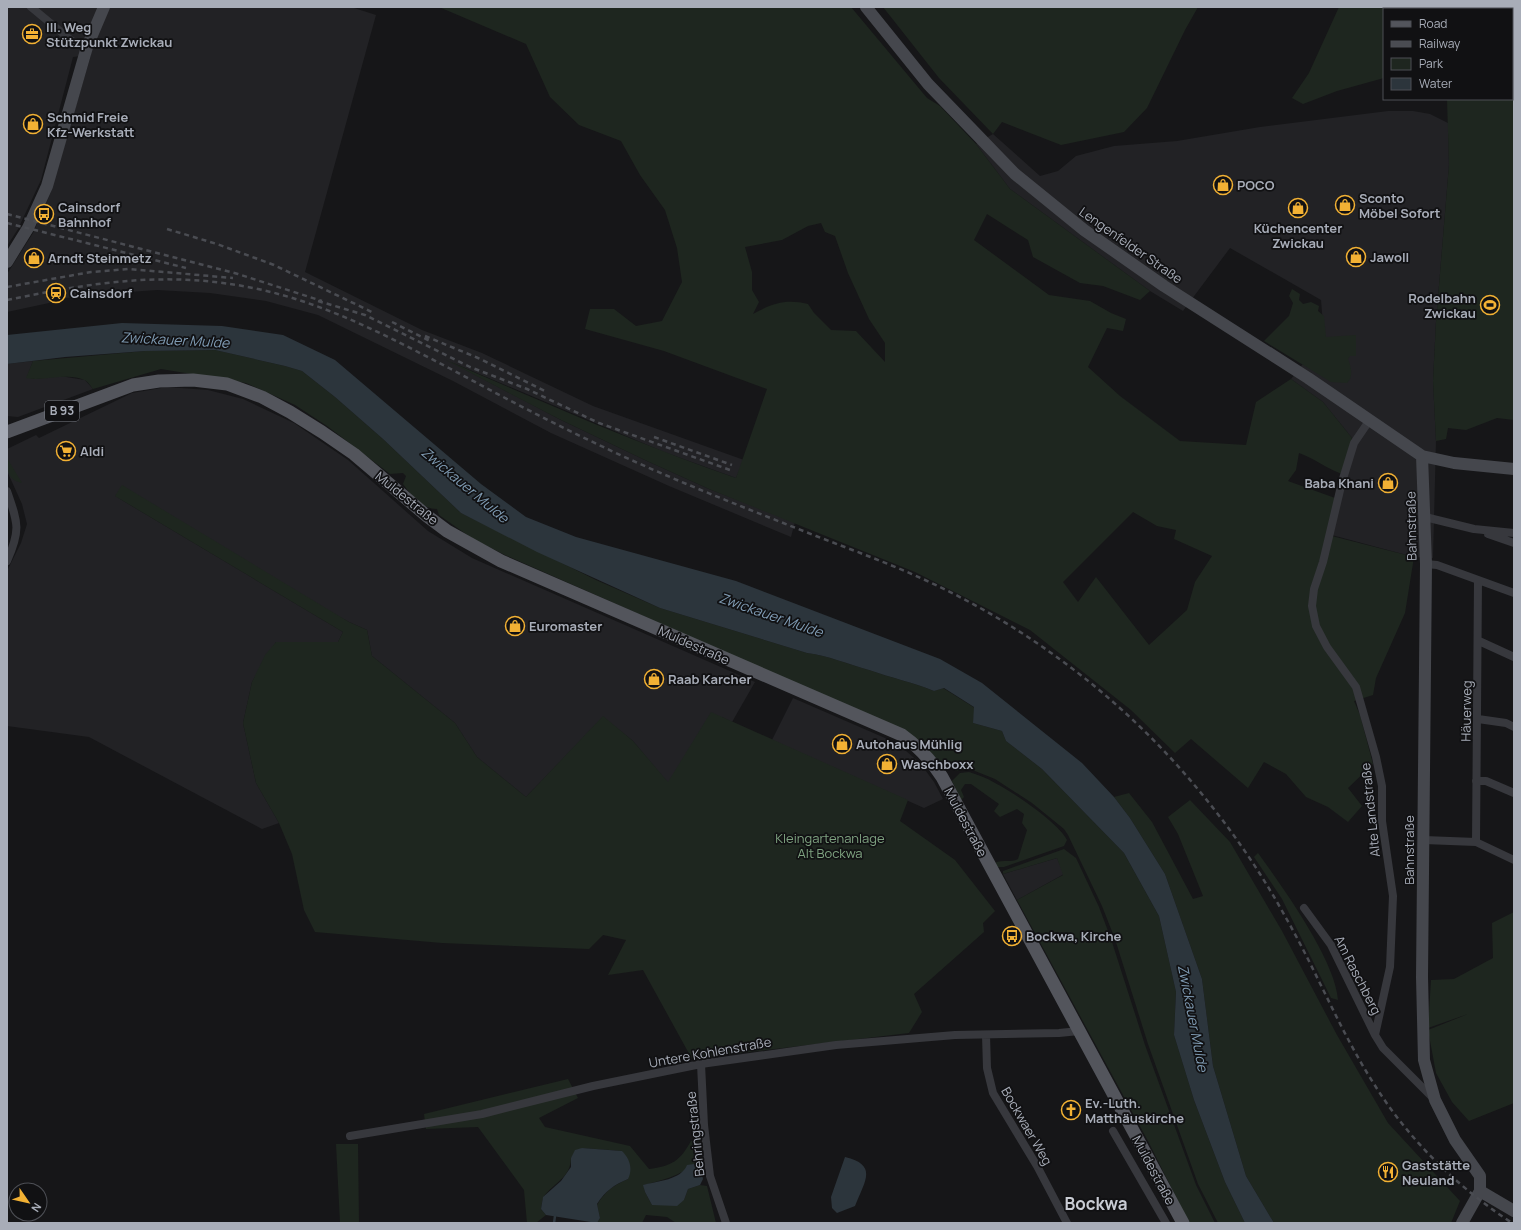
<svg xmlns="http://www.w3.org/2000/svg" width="1521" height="1230" font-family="Manrope,sans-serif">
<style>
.built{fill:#222225}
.green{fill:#1e261f;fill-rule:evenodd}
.water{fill:#2c353c}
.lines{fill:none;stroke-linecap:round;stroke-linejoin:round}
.stream{stroke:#2c353c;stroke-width:2.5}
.street{stroke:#37383d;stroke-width:8}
.secondary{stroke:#45474d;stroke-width:12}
.primary{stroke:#53555c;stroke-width:13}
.rail{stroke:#4a4c52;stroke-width:2.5;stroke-dasharray:5 4;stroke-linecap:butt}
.labels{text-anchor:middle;stroke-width:3.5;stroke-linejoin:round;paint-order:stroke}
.shield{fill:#111113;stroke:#7b7e86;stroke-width:1}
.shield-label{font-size:12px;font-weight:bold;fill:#a8adb8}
.poi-label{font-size:13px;font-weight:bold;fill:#a8adb8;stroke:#111113;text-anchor:start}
.street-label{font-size:13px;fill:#a8adb8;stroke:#111113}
.park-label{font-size:13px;fill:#7fa381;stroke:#111113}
.water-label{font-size:14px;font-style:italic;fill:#7f9bb3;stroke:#111113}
.district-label{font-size:17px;font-weight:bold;fill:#c9ccd4;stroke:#111113}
</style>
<rect width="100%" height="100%" fill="#161618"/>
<path class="built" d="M7 7H351L376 15 305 272 422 330 482 353 593 406 744 460 736 478 664 452 451 362 559 419 647 461 709 489 795 522 791 537 669 486 551 433 453 381 318 315 266 301 210 293 157 290 87 295 60 299V302L55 303 54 301 49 303 7 312V274L33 233 50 194 91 55 73 57 41 180 18 229 7 246Z
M1388 111H1413L1430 114 1448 123 1449 165 1436 322 1433 381 1436 441 1433 558 1414 557 1328 534 1352 438 1323 402 1291 379 1324 337 1321 300 1230 248 1183 311 1150 291 1010 189 976 144 993 134 1040 176 1058 171 1076 156 1114 146 1177 141 1260 127Z
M33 361 27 377 34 379 60 376 85 380 93 389 18 417 7 416V364Z
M167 387 208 390 243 399 294 423 348 460 428 531 472 558 755 682 732 722 722 717 668 783 633 741 603 717 526 797 477 757 455 723 372 656 367 630 349 622 115 496 343 632 338 642H276L252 682 243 723 256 783 279 823 262 829 89 737 7 726V571L21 543 27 524 22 504 7 471V449L36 435 39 438 132 393Z
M793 698 885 738 906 751 920 763 934 782 943 799 924 808 772 740Z
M1057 858 1064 874 1017 900 1003 874Z"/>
<path class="green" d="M439 7H851L927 98 940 106 976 144 1010 189 1150 291 1140 300 1103 286 1080 283 1033 257 1028 240 987 214 974 240 1049 295 1090 301 1111 313 1126 319 1123 331 1107 328 1088 367 1120 396 1180 441 1246 445 1256 402 1291 379 1323 402 1352 438 1342 474C1327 469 1314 458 1299 453L1296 470 1288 481 1335 498 1328 535 1414 557 1405 613 1376 678 1373 695 1354 701 1360 715 1373 764 1348 788 1362 806 1348 822 1328 807 1306 797 1286 774 1264 762 1248 788 1191 739 1175 753 1131 710 1030 630 915 572 709 489 647 461 559 419 444 359C540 401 636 443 736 478L767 389 664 351 585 329 590 309H614L636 326 662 321 682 282 677 248 665 210 640 175 621 141 579 125 550 97 526 44ZM821 223 825 232 835 236 848 273 869 319 885 343V362L856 331 831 330 814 313 808 304C786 299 773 303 753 314L759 302 752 290V272L745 247 782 240 808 226ZM1133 512 1157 526 1176 530 1174 539 1212 556 1195 582 1187 610 1149 645 1096 577 1078 602 1063 582Z
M883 7H1198L1185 30 1147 108 1124 132 1061 145 1002 122 993 134 939 78Z
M1339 7H1514V420L1497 418 1466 430 1448 428 1446 439 1436 441 1433 381 1436 322 1449 165 1447 99H1512V9H1384V78L1337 91 1303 104 1292 98 1309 73Z
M1292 289 1300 294 1299 300 1303 304 1311 302 1319 306 1318 311 1324 316 1326 337 1356 335V356H1350L1348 359C1351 367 1354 376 1347 383L1331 382 1264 341 1289 316 1293 303 1289 296Z
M215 350 285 366 302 371 335 397 383 439 461 513 596 580 660 608 807 653C829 656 848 664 869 670 892 678 912 682 934 691L943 688 975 708 973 723 1002 731 1006 741 1042 769 1124 853 1159 916 1176 992 1174 1035 1194 1100 1225 1182 1245 1223H1218L1198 1184 1148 1044 1115 939 1102 906 1068 835 1064 829 1032 803 995 779 970 769 955 771 954 765 947 769 934 760 906 732 505 555 473 539 439 515 437 509C423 509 411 495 403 484L406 476 403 473 390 474 327 426 295 405 246 383 161 369 93 389C91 387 88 381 84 380 68 372 43 382 26 378L33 361 145 351Z
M7 458 22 483C8 480 7 471 7 458Z
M122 485 349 622 367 630 372 656 455 723 477 757 526 797 603 716 633 741 668 782 711 712 908 800 900 821 955 860 995 911 983 923 984 932 914 994 922 1012 909 1033 692 1059 643 970 608 975 626 940 603 935 589 949 442 943 315 932 304 910 292 854 279 823 256 783 243 723 252 682 265 655 276 642H338L343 632 115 496Z
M969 772C978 775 987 778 995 783 1013 792 1059 823 1067 840L1064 846 1004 867H997L995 863C1003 859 1011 863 1018 859L1027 830 1022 823 1024 814 1017 809 1000 817 994 811 999 804 971 784H965L961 790 964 797 961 800 952 781 960 773Z
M1129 793 1152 822 1193 899 1203 896 1178 834 1168 817 1190 800 1230 842 1282 931 1337 1035 1388 1123 1460 1201 1451 1223H1274L1246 1176 1213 1066 1202 979 1165 874 1130 818 1114 797Z
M1064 849 1076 858 1099 907 1111 939 1145 1045 1196 1185 1215 1223H1189L1148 1141 1017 900 1063 875 1057 858 1003 874V871Z
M1258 853C1282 886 1336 961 1338 1000L1331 998 1282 899 1254 857Z
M1514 912V1103L1469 1121 1452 1102 1436 1073 1428 1030 1468 1014 1428 1028 1431 980 1454 979 1493 958 1492 923Z
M568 1079 578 1098 539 1118 545 1127 630 1146 649 1169C672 1166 680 1161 691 1141L699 1139 700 1168 694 1164C678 1177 662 1180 644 1185L645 1192 652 1205 684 1200 688 1189 700 1185 707 1186 716 1223H676L667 1217 646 1215 642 1223H597L600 1218 597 1205C605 1191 614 1185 628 1179L622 1151 582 1148 571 1158C571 1177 554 1183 544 1196 542 1199 542 1205 541 1209L546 1215 536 1223H527L524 1190 478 1127 426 1129 424 1114Z
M336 1144H358L359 1223H340Z"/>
<path class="water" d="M122 323 222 326 283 335 335 360 481 484 526 517 576 537 736 581 940 659 982 683 1082 763 1114 797 1130 818 1165 874 1202 979 1213 1066 1246 1176 1274 1223H1245L1225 1182 1194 1100 1174 1035 1176 992 1159 916 1124 853 1042 769 1006 741 1002 731 973 723 974 707 944 688 934 691C912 682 892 678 869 670 848 664 829 656 807 653L660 608 537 552 461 513 383 439 335 397 302 371 285 366 215 350 145 351 65 357 7 364V335Z
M582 1148 622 1151C630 1159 633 1169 628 1179 614 1185 605 1191 597 1204L600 1218 597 1223 546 1215 541 1209 543 1197 561 1181 571 1167V1158L575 1150Z
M845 1157C879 1165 864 1182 855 1206L837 1213 832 1208 831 1197Z
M694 1164 700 1168 703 1179 700 1185 688 1189 684 1200 677 1206 652 1205 645 1192 643 1185C658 1181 681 1180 687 1165Z"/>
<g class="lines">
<path class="stream" d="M554 1223 555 1216"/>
<path class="street" d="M31 7 72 41 87 47
M1369 421 1354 443 1342 482 1323 562 1314 589 1312 606 1316 626 1327 647 1356 687 1376 757 1382 786V821L1393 896 1390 967 1375 1035 1383 1048 1433 1098
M7 491C18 523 21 530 7 561
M1425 517 1474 529 1514 533
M1488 534 1514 543
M1426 564 1437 565 1514 593
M1479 641 1514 657
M1478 719 1506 723 1514 727
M1476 781H1486L1514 793
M1424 840 1476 842 1514 860
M1476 842 1478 580
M1304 908 1331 945 1375 1035
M986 1035 987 1068 993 1093 1037 1166 1067 1223
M701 1064 704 1125 710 1176 726 1223
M1113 1131 1166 1223
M350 1136 482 1114 593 1086 701 1064 836 1045 955 1035 1059 1033 1079 1031"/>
<path class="secondary" d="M866 7 928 84 1015 174 1084 230 1164 286 1308 378 1422 456 1454 463 1514 469
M7 262 28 228 47 186 87 47 104 7
M1422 456 1426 564 1422 977 1424 1060 1435 1100 1455 1140 1480 1176V1191
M1480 1191 1514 1211
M1462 1223 1480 1191"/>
<path class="primary" d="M7 432 133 385 159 381 193 380 227 384 262 397 290 412 322 432 354 454 427 516 447 531 501 561 902 735C919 747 931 760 942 777L1183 1223"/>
<path class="rail" d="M7 214 238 274 322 301
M7 223 186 268
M167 229 217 244 274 265 374 313
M7 287 91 272 129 269 233 278
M7 300C95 282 169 270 258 289 327 304 387 336 449 368 499 395 548 421 599 445 670 479 743 507 816 536 860 553 904 569 946 590 1033 633 1112 693 1177 765 1219 812 1256 863 1286 918 1317 972 1340 1031 1374 1084 1409 1140 1456 1186 1512 1223
M318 301 365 315 470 367 527 389 599 423 730 470
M392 322 430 341
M425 336 478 358 545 391
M654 437 732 465"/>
</g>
<defs>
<symbol id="office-ring" viewBox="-11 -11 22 22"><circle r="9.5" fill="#111113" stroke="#f2b134" stroke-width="1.5"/><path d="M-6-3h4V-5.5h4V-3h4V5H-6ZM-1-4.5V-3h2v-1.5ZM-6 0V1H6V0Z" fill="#f2b134"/></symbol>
<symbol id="shop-ring" viewBox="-11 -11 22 22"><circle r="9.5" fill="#111113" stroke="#f2b134" stroke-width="1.5"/><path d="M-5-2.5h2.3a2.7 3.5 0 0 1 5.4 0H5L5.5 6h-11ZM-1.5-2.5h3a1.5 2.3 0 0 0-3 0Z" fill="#f2b134"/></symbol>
<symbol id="bus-ring" viewBox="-11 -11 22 22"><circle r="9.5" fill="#111113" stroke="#f2b134" stroke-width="1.5"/><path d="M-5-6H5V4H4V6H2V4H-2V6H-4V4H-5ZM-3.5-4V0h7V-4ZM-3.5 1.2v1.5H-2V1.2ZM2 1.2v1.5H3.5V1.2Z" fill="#f2b134"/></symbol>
<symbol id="station-ring" viewBox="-11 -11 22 22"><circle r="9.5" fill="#111113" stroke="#f2b134" stroke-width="1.5"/><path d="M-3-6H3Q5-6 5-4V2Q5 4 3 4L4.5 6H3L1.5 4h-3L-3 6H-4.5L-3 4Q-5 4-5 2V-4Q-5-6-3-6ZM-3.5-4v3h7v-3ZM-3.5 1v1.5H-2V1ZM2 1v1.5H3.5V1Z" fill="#f2b134"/></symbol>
<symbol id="stadium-ring" viewBox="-11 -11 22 22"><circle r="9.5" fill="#111113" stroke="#f2b134" stroke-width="1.5"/><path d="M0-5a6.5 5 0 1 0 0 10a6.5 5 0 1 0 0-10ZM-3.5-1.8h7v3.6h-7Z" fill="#f2b134"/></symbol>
<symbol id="supermarket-ring" viewBox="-11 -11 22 22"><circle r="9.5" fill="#111113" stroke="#f2b134" stroke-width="1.5"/><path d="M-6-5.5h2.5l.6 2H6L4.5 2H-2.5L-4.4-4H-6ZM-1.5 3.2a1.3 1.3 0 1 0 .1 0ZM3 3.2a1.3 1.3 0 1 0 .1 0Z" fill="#f2b134"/></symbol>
<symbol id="church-ring" viewBox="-11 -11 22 22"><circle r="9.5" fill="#111113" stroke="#f2b134" stroke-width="1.5"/><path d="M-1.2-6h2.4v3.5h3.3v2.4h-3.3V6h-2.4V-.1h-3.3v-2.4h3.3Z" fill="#f2b134"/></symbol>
<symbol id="restaurant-ring" viewBox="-11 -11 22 22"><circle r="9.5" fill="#111113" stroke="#f2b134" stroke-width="1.5"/><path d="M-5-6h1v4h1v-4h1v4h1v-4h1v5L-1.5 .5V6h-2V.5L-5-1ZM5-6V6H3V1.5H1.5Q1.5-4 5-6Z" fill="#f2b134"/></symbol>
</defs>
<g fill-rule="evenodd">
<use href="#office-ring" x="21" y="23" width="22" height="22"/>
<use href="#shop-ring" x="22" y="113" width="22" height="22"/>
<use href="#shop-ring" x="1212" y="174" width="22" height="22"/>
<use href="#shop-ring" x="1334" y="194" width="22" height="22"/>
<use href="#shop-ring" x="1287" y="197" width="22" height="22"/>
<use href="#bus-ring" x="33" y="203" width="22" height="22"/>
<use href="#shop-ring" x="1345" y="246" width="22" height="22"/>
<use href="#shop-ring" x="23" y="247" width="22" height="22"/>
<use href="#station-ring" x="45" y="282" width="22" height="22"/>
<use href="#stadium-ring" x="1479" y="294" width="22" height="22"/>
<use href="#supermarket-ring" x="55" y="440" width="22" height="22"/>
<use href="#shop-ring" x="1377" y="472" width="22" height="22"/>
<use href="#shop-ring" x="504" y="615" width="22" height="22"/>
<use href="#shop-ring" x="643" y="668" width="22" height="22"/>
<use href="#shop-ring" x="831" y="733" width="22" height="22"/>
<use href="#shop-ring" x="876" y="753" width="22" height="22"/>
<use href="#bus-ring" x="1001" y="925" width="22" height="22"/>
<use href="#church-ring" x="1060" y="1099" width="22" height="22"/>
<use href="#restaurant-ring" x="1377" y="1161" width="22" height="22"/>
</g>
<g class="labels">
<rect class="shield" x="45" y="401" width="34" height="20" rx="3"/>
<g class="shield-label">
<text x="62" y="415">B 93</text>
</g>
<g class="poi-label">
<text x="46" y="32">III. Weg<tspan x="46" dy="15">Stützpunkt Zwickau</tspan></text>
<text x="47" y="122">Schmid Freie<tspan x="47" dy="15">Kfz-Werkstatt</tspan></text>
<text x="1237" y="190">POCO</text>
<text x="1359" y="203">Sconto<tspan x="1359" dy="15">Möbel Sofort</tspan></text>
<text x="58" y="212">Cainsdorf<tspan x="58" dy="15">Bahnhof</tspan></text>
<text x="1298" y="233" text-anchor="middle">Küchencenter<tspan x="1298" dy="15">Zwickau</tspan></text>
<text x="1370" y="262">Jawoll</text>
<text x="48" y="263">Arndt Steinmetz</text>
<text x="70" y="298">Cainsdorf</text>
<text x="1476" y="303" text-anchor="end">Rodelbahn<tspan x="1476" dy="15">Zwickau</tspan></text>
<text x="80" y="456">Aldi</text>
<text x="1374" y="488" text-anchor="end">Baba Khani</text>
<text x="529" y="631">Euromaster</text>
<text x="668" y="684">Raab Karcher</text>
<text x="856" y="749">Autohaus Mühlig</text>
<text x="901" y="769">Waschboxx</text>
<text x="1026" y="941">Bockwa, Kirche</text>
<text x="1085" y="1108">Ev.-Luth.<tspan x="1085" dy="15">Matthäuskirche</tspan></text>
<text x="1402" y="1170">Gaststätte<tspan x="1402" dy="15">Neuland</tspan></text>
</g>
<g class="street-label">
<text transform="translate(1131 245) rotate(35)" y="5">Lengenfelder Straße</text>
<text transform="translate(407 498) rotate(39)" y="5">Muldestraße</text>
<text transform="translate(1411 526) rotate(-91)" y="5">Bahnstraße</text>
<text transform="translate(694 645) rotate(24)" y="5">Muldestraße</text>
<text transform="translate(1466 711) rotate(-89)" y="5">Häuerweg</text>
<text transform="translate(1370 810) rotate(-96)" y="5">Alte Landstraße</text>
<text transform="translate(966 822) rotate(62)" y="5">Muldestraße</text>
<text transform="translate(1409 850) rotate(-90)" y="5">Bahnstraße</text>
<text transform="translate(1358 975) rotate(63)" y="5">Am Raschberg</text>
<text transform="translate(710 1052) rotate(-10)" y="5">Untere Kohlenstraße</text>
<text transform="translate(1027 1126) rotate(60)" y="5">Bockwaer Weg</text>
<text transform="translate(695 1134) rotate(-96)" y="5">Behringstraße</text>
<text transform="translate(1154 1170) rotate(62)" y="5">Muldestraße</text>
</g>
<g class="park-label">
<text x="830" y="843">Kleingartenanlage<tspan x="830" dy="15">Alt Bockwa</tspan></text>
</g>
<g class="water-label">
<text transform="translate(175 340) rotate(3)" y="5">Zwickauer Mulde</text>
<text transform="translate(465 485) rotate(40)" y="5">Zwickauer Mulde</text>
<text transform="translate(771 615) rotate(19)" y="5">Zwickauer Mulde</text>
<text transform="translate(1193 1018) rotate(79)" y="5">Zwickauer Mulde</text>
</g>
<g class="district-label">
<text x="1096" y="1210">Bockwa</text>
</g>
</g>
<rect width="1521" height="1230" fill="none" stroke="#a8adb8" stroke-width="16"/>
<rect x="1383" y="8" width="130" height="92" fill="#111113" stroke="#4d4f55"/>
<rect x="1391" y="21" width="20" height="6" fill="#53555c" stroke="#4d4f55"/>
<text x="1419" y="28" font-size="12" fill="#a8adb8">Road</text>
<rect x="1391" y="41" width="20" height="6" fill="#4a4c52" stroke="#4d4f55"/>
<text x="1419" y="48" font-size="12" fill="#a8adb8">Railway</text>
<rect x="1391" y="58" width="20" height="12" fill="#1e261f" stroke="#4d4f55"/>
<text x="1419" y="68" font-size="12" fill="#a8adb8">Park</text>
<rect x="1391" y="78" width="20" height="12" fill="#2c353c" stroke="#4d4f55"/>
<text x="1419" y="88" font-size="12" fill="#a8adb8">Water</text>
<g transform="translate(28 1202) rotate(124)"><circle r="19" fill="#111113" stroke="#4d4f55"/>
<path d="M0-3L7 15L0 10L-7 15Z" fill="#f2b134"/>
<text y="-6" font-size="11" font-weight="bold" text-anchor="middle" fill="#a8adb8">N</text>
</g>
</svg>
